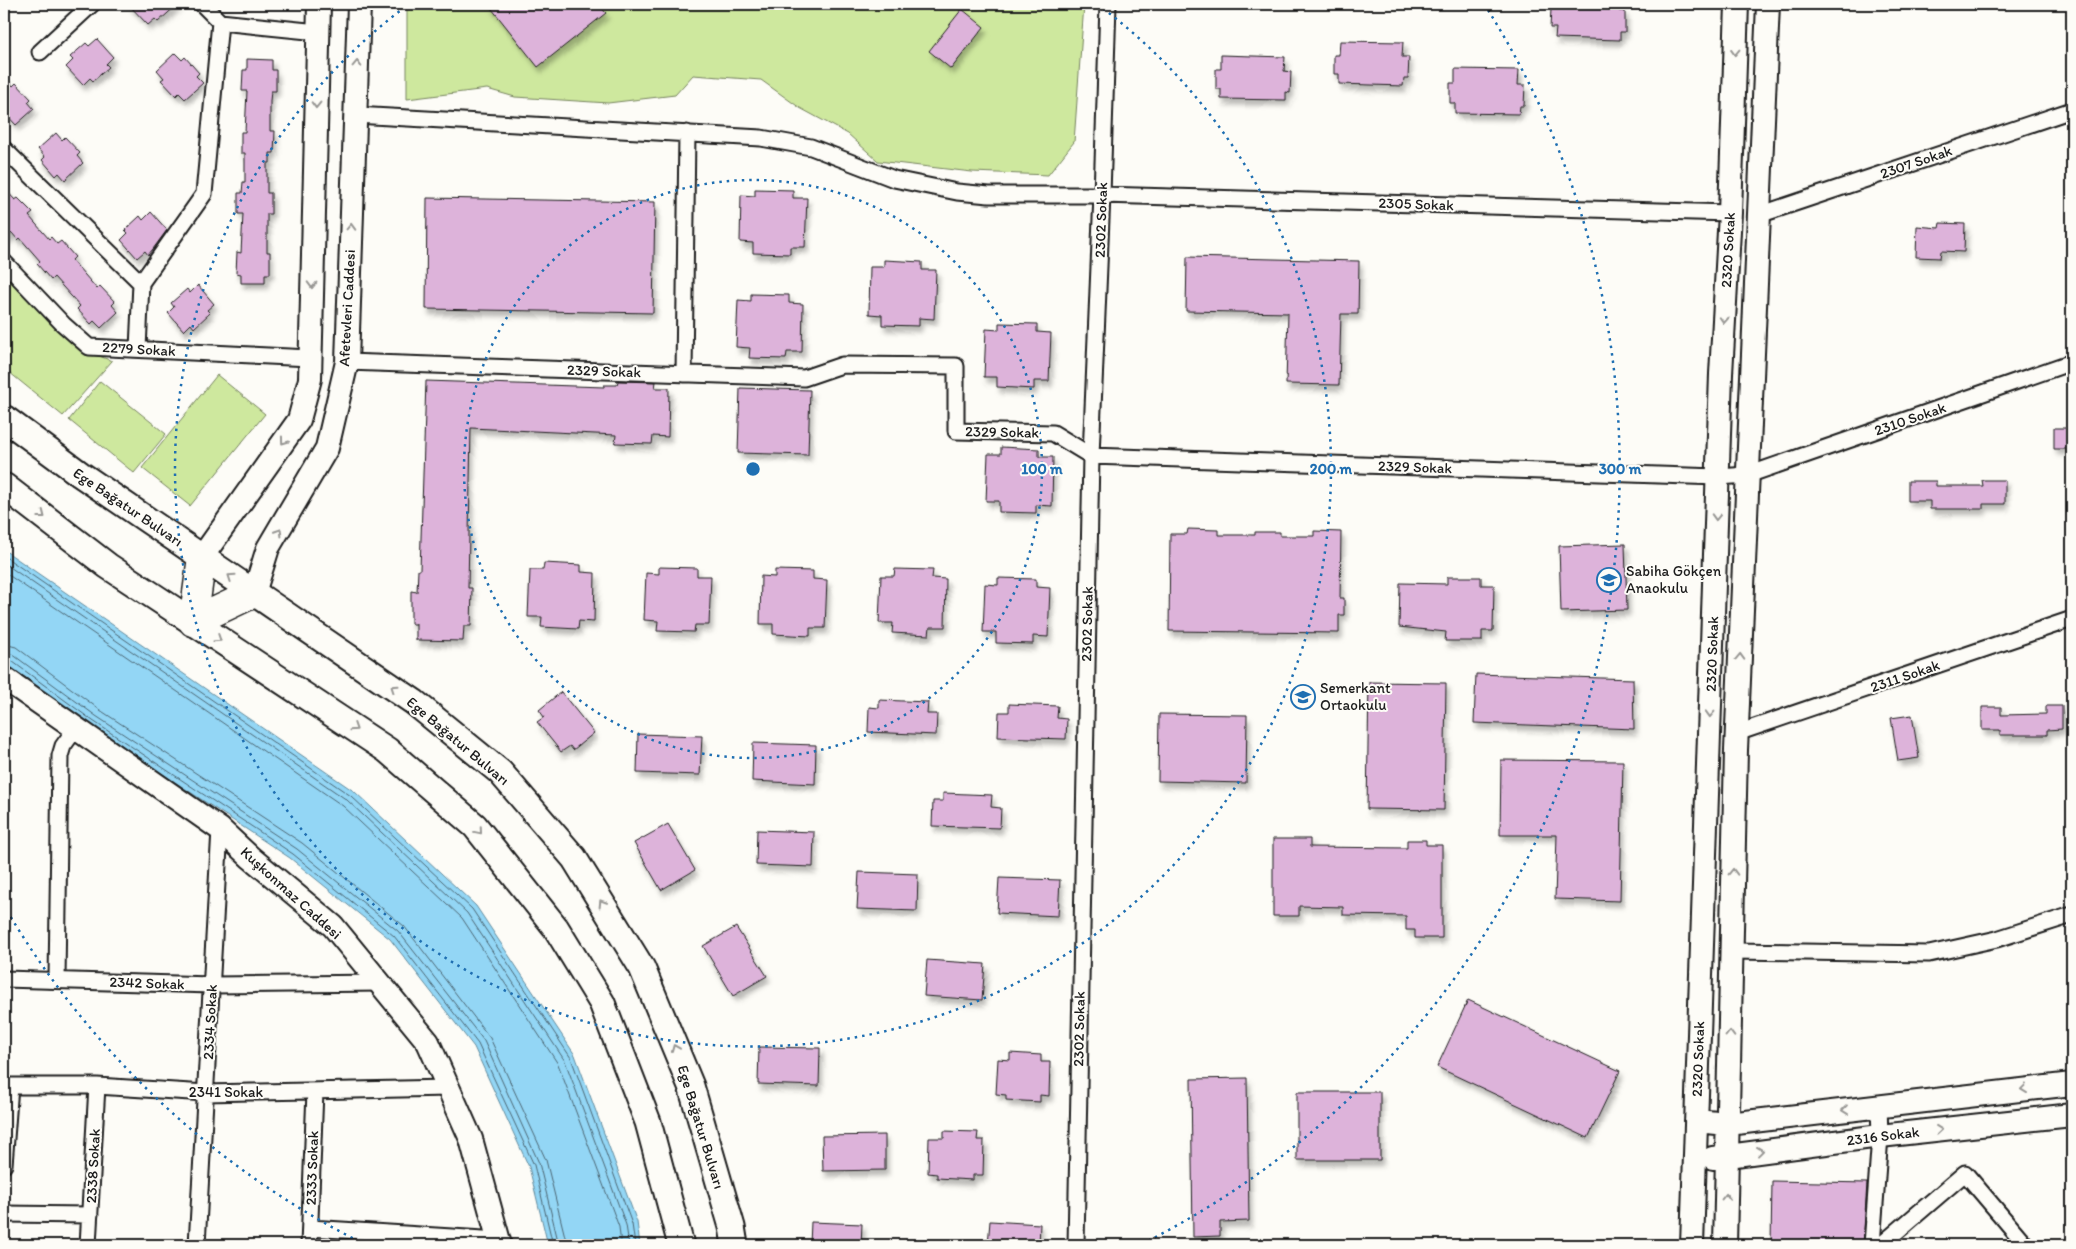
<svg xmlns="http://www.w3.org/2000/svg" width="2076" height="1249" font-family="Itim,sans-serif">
<style>
.park{fill:#cee89e;stroke:#75825d}
.water{fill:#93d6f5;stroke:#638c9e}
.lines{fill:none;stroke-linecap:round;stroke-linejoin:round}
.shore{stroke:#4c6673;stroke-width:1}
.building{fill:#ddb3da;stroke:#1c1c1c;filter:url(#shadow)}
.street-casing{stroke:#1c1c1c;stroke-width:19}
.secondary-casing{stroke:#1c1c1c;stroke-width:26}
.primary-casing{stroke:#1c1c1c;stroke-width:29}
.highway-casing{stroke:#1c1c1c;stroke-width:31}
.street{stroke:#fdfcf7;stroke-width:15}
.secondary{stroke:#fdfcf7;stroke-width:22}
.primary{stroke:#fdfcf7;stroke-width:25}
.highway{stroke:#fdfcf7;stroke-width:28}
.oneway{stroke:#989794}
.ring{fill:none;stroke:#1f6fb2;stroke-width:2.5;stroke-dasharray:2.5 5}
.labels{text-anchor:middle;stroke-width:4;stroke-linejoin:round;paint-order:stroke}
.street-label{font-size:15px;fill:#1c1c1c;stroke:#fdfcf7}
.poi-label{font-size:15px;fill:#1c1c1c;stroke:#fdfcf7;text-anchor:start}
.centre{fill:#1f6fb2;stroke:#fdfcf7;stroke-width:2.5}
.ring-label{font-size:15px;text-anchor:middle;font-weight:bold;fill:#1f6fb2;stroke:#fdfcf7;stroke-width:4;stroke-linejoin:round;paint-order:stroke}
</style>
<defs>
<filter id="shadow"><feDropShadow dx="3" dy="5.5" stdDeviation="2.5" flood-color="#0004"/></filter>
</defs>
<rect width="100%" height="100%" fill="#fdfcf7"/>
<filter id="ink" filterUnits="userSpaceOnUse"><feTurbulence type="fractalNoise" baseFrequency=".02" numOctaves="2"/><feDisplacementMap in="SourceGraphic" scale="10" xChannelSelector="R" yChannelSelector="G"/><feConvolveMatrix kernelMatrix="1 2 1 2 8 2 1 2 1" color-interpolation-filters="sRGB"/></filter>
<g filter="url(#ink)">
<path class="park" d="M407 4H1084L1074 142 1048 175 972 172 878 161 848 134 800 108 761 80 693 75 675 95 608 103 515 97 487 89 407 99Z
M4 269 79 348 112 361 63 416 4 368Z
M217 375 265 414 190 506 142 468Z
M100 381 166 434 134 473 69 420Z"/>
<path class="water" d="M4 550 355 792 476 906 575 1055 637 1222 640 1245H548L529 1167 474 1047 390 939 290 858 90 726 4 662Z"/>
<g class="lines">
<path class="shore" d="M4 556 351 796 472 909 571 1058 632 1224 635 1245
M4 563 347 800 467 913 565 1061 626 1225 629 1245
M4 572 343 806 462 918 558 1064 619 1227 621 1245
M4 644 16 647 100 710 302 843 404 926 490 1038 546 1160 567 1245
M4 652 12 654 96 716 297 849 398 931 484 1041 539 1163 559 1245
M4 658 9 659 93 721 293 854 394 936 478 1044 534 1165 553 1245"/>
</g>
<path class="building" d="M128 4H178L158 22 155 19 148 25Z
M488 4H598L606 13 538 67Z
M1556 4H1619V11H1625V32H1620V40L1555 38 1556 28H1550L1551 9H1556Z
M962 9 984 27 951 69 929 51Z
M97 39 113 57 106 64 109 67 93 81 90 78 83 85 66 67 73 60 70 57 86 43 89 46Z
M1340 41 1403 42 1402 57H1409L1408 78H1404L1403 86 1339 84V74H1334V55H1339Z
M175 53 182 60 185 57 199 73 196 76 203 83 185 99 179 93 176 96 161 80 164 78 157 70Z
M1221 55 1285 57 1284 71 1291 72 1290 93 1286 92V100L1221 99V89H1216V69H1221Z
M247 59 272 60V70H276V91H271L270 101V131H275L274 153H270V163H267V193H271V214H267V252H270V274H265V283H241V274L236 273 237 252 241 253 243 214H238V193H242L243 182H245V153H241V132H245L247 91H242L243 70H247Z
M1455 69 1519 70 1518 85H1525L1524 106H1520L1519 114 1455 113V103H1450V83H1455Z
M4 76 13 86 16 83 31 99 28 102 34 109 16 125 4 112Z
M56 133 62 140 65 137 80 153 77 156 83 163 65 180 59 173 56 176 42 160 45 157 38 149Z
M4 188 15 200 18 198 33 213 29 216 49 239 51 237 57 244 61 241 75 257 72 260 97 289 100 286 115 302 112 305 118 312 101 328 94 321 91 324 77 309 80 306 54 277 51 280 37 264 40 261 20 238 18 240 12 233 4 241Z
M755 189 793 190V198H807L805 247H790V254L753 253V243L740 242 741 195 755 196Z
M427 198 655 202 653 313 426 309Z
M151 212 167 230 153 249 148 255 145 251 137 258 121 240 128 233 125 230 140 216 143 220Z
M1940 223 1965 224 1964 252 1941 251 1940 258 1916 257 1917 226 1939 228Z
M1187 257 1359 261 1358 314H1341L1339 385 1286 384 1288 313 1186 311Z
M884 260 922 262V270H936L934 319 919 318V326L882 325V315L869 314 870 267H884Z
M198 285 214 304 207 310 210 313 194 328 191 324 184 331 168 313 174 307 171 303 187 289 190 293Z
M751 294 789 295V303L803 304 802 352H787L786 359 749 358 750 348 736 347 738 300 751 301Z
M999 323 1037 324V332L1051 333 1049 381H1034V389L997 387V377H984L986 329 999 330Z
M426 381 604 387V385H617L618 381 656 382 655 388H669L668 437 653 436 652 444 615 443 616 435 471 428 468 588H472L471 626H464L463 641 416 640V624H411V591L417 592 418 570H420Z
M740 388 810 390 808 455 738 453Z
M2054 428H2072V449H2054Z
M1001 447 1039 449V457H1053L1052 506 1036 505V513L999 512V501H986L988 454H1001Z
M1982 480H2005V504H1983V509H1930V501H1908V481H1936V486H1983Z
M1188 529 1218 530V535H1255V532H1280V536H1314V531L1341 532 1340 598H1344V615H1339V633L1169 631 1170 534H1187Z
M1625 544 1627 610 1561 612 1559 546Z
M544 563 581 565V572L595 573 594 622 579 621 578 629 541 627 542 617H528L530 570H543Z
M659 567 697 568V576H711L709 625H695L694 632 657 631 658 621 644 620 646 573 659 574Z
M895 569 933 570 932 578 946 579 945 627H930L929 635 892 633 893 623H879L881 576H894Z
M775 570 813 571V579L827 580 825 628H810V636L773 634V624H760L761 576 775 577Z
M1447 577H1481V585H1494L1493 631H1482V641H1445L1446 632 1399 627 1400 583 1447 584Z
M998 578 1036 579V587L1050 588 1048 637 1033 636V644L996 643V632H983L985 584 998 585Z
M1476 674 1633 679 1634 729 1474 723Z
M1369 682 1446 683 1444 810 1367 809Z
M561 692 594 733 573 750 570 746 561 752 537 722 544 717 539 710Z
M879 700 928 702 927 714H937L936 735 868 732 869 707 879 708Z
M1009 704 1058 706 1057 718 1067 719 1066 739 998 737 999 712H1009Z
M2046 706H2062V729L2047 730V735H2000V730H1982V707H2001V715L2046 714Z
M1159 714 1247 715 1246 783 1158 781Z
M1912 715 1919 758 1898 761 1891 718Z
M638 734 702 736 700 775 637 773Z
M753 743 816 745 815 784 752 781Z
M1501 760 1623 761 1620 901 1555 899 1557 835H1500Z
M943 793 992 795 991 807 1001 808 1000 828 932 826 933 801H943Z
M668 824 695 870 661 890 634 843Z
M757 830 814 832 813 867 756 865Z
M1273 839H1310V847L1407 848V840H1426V845H1442V938H1415V930H1406V916L1343 915V907L1299 906V916H1273Z
M859 872 918 874 917 911 857 909Z
M999 878 1060 880 1058 916 997 913Z
M736 927 767 976 733 996 703 946Z
M927 960 985 964 982 1000 924 996Z
M1468 1000 1620 1071 1588 1138 1437 1067Z
M759 1047 820 1048 819 1086 758 1084Z
M1010 1053 1041 1055V1062H1050L1049 1096 1040 1095V1102L1006 1100V1095L996 1094 998 1059 1010 1060Z
M1247 1078 1249 1221 1220 1222V1236L1193 1237 1191 1079Z
M1297 1092H1380V1160H1297Z
M944 1131 978 1132 977 1140H984L983 1175H973V1180L937 1178V1174L928 1173 929 1138H944Z
M885 1135V1170L823 1171 822 1136Z
M1772 1181 1867 1183 1863 1245H1771Z
M990 1221 1040 1224 1039 1245H988Z
M811 1222 862 1224 861 1245H810Z"/>
<g class="lines">
<defs>
<path id="street" d="M202 4 220 22 318 32
M40 52 92 4
M355 115 761 138 811 147 894 179 957 192 989 195H1102L1730 213
M4 149 141 283 138 349
M1759 215 2072 110
M4 262 63 324 89 347 310 358
M141 283 204 194 220 22
M347 362 804 378 842 365 956 366V431L1053 433 1091 456 1718 477 1748 475 2072 362
M684 374 687 133
M1737 733 2072 619
M1732 951 1929 954 1997 939 2072 915
M4 979 212 985 380 983
M57 980 60 756 63 746 76 728
M4 1086H97L206 1093 448 1088
M4 1165 10 1086
M4 1214 90 1215
M310 1228 499 1240
M88 1245 97 1086
M197 1245 220 829
M309 1245 315 1091
M1076 1245 1091 456 1102 195 1108 4
M1872 1245 1880 1136 1879 1106
M1881 1245 1965 1173 2026 1245"/>
<path id="secondary" d="M202 557 299 420 310 379 319 4
M254 593 268 548 327 448 347 362 359 4
M4 678 220 829 250 857 333 926 428 1042 471 1139 500 1245
M1696 1121 1728 1124 2072 1084
M1713 1158 1880 1136 2072 1115
M1692 1245 1721 374 1730 213 1737 4
M1725 1245 1736 750 1768 4"/>
<path id="primary" d="M4 418 80 474 414 702 500 772 574 858 642 968 691 1086 732 1227 735 1245
M4 486 108 566 387 750 475 826 556 928 602 1003 648 1122 681 1245"/>
<path id="highway" d="M202 557 193 622 254 593"/>
</defs>
<use href="#street" class="street-casing"/>
<use href="#secondary" class="secondary-casing"/>
<use href="#primary" class="primary-casing"/>
<use href="#highway" class="highway-casing"/>
<use href="#street" class="street"/>
<use href="#secondary" class="secondary"/>
<use href="#primary" class="primary"/>
<use href="#highway" class="highway"/>
</g>
<defs><path id="oneway-chevron" d="M-2-3.5L2.5 0L-2 3.5" fill="none" stroke-width="1.6" stroke-linecap="round" stroke-linejoin="round" transform="scale(1.25)"/></defs>
<g class="oneway">
<use href="#oneway-chevron" transform="translate(1735 52) rotate(92)"/>
<use href="#oneway-chevron" transform="translate(357 64) rotate(-88)"/>
<use href="#oneway-chevron" transform="translate(316 105) rotate(91)"/>
<use href="#oneway-chevron" transform="translate(351 227) rotate(-88)"/>
<use href="#oneway-chevron" transform="translate(312 285) rotate(91)"/>
<use href="#oneway-chevron" transform="translate(1724 320) rotate(93)"/>
<use href="#oneway-chevron" transform="translate(284 441) rotate(126)"/>
<use href="#oneway-chevron" transform="translate(42 515) rotate(38)"/>
<use href="#oneway-chevron" transform="translate(1716 517) rotate(92)"/>
<use href="#oneway-chevron" transform="translate(279 532) rotate(-58)"/>
<use href="#oneway-chevron" transform="translate(231 577) rotate(-146)"/>
<use href="#oneway-chevron" transform="translate(218 639) rotate(33)"/>
<use href="#oneway-chevron" transform="translate(1740 657) rotate(-88)"/>
<use href="#oneway-chevron" transform="translate(394 688) rotate(-146)"/>
<use href="#oneway-chevron" transform="translate(1710 714) rotate(92)"/>
<use href="#oneway-chevron" transform="translate(354 728) rotate(33)"/>
<use href="#oneway-chevron" transform="translate(479 831) rotate(50)"/>
<use href="#oneway-chevron" transform="translate(1733 872) rotate(-89)"/>
<use href="#oneway-chevron" transform="translate(602 903) rotate(-122)"/>
<use href="#oneway-chevron" transform="translate(1730 1034) rotate(-89)"/>
<use href="#oneway-chevron" transform="translate(675 1048) rotate(-112)"/>
<use href="#oneway-chevron" transform="translate(2024 1089) rotate(173)"/>
<use href="#oneway-chevron" transform="translate(1845 1110) rotate(173)"/>
<use href="#oneway-chevron" transform="translate(1939 1130) rotate(-6)"/>
<use href="#oneway-chevron" transform="translate(1760 1151) rotate(-7)"/>
<use href="#oneway-chevron" transform="translate(1726 1197) rotate(-89)"/>
</g>
</g>
<g class="ring">
<circle cx="753" cy="469" r="289"/>
<path d="M1097 4A578 578 0 1 1 409 4"/>
<path d="M366 1245A867 867 0 0 1 6 909M1488 10A867 867 0 0 1 1140 1245"/>
</g>
<defs>
<symbol id="school-ring" viewBox="-11 -11 22 22"><circle r="9.5" fill="#fdfcf7" stroke="#1f6fb2" stroke-width="1.5"/><path d="M0-5L7-2L0 1L-7-2ZM-4 1L0 2.5L4 1V4Q0 6-4 4Z" fill="#1f6fb2"/></symbol>
</defs>
<g fill-rule="evenodd">
<use href="#school-ring" x="1595" y="566" width="28" height="28"/>
<use href="#school-ring" x="1289" y="683" width="28" height="28"/>
</g>
<g class="labels">
<g class="street-label">
<text transform="translate(1916 162) rotate(-19)" y="5">2307 Sokak</text>
<text transform="translate(1416 204) rotate(2)" y="5">2305 Sokak</text>
<text transform="translate(1101 220) rotate(-88)" y="5">2302 Sokak</text>
<text transform="translate(1728 250) rotate(-87)" y="5">2320 Sokak</text>
<text transform="translate(347 308) rotate(-87)" y="5">Afetevleri Caddesi</text>
<text transform="translate(139 349) rotate(3)" y="5">2279 Sokak</text>
<text transform="translate(604 371) rotate(2)" y="5">2329 Sokak</text>
<text transform="translate(1910 419) rotate(-19)" y="5">2310 Sokak</text>
<text transform="translate(1002 432) rotate(1)" y="5">2329 Sokak</text>
<text transform="translate(1415 467) rotate(2)" y="5">2329 Sokak</text>
<text transform="translate(128 507) rotate(34)" y="5">Ege Bağatur Bulvarı</text>
<text transform="translate(1087 624) rotate(-89)" y="5">2302 Sokak</text>
<text transform="translate(1712 654) rotate(-88)" y="5">2320 Sokak</text>
<text transform="translate(1905 676) rotate(-19)" y="5">2311 Sokak</text>
<text transform="translate(458 741) rotate(40)" y="5">Ege Bağatur Bulvarı</text>
<text transform="translate(291 893) rotate(42)" y="5">Kuşkonmaz Caddesi</text>
<text transform="translate(147 983) rotate(2)" y="5">2342 Sokak</text>
<text transform="translate(210 1022) rotate(-87)" y="5">2334 Sokak</text>
<text transform="translate(1079 1029) rotate(-89)" y="5">2302 Sokak</text>
<text transform="translate(1698 1059) rotate(-88)" y="5">2320 Sokak</text>
<text x="226" y="1097">2341 Sokak</text>
<text transform="translate(701 1127) rotate(73)" y="5">Ege Bağatur Bulvarı</text>
<text transform="translate(1883 1136) rotate(-7)" y="5">2316 Sokak</text>
<text transform="translate(93 1166) rotate(-87)" y="5">2338 Sokak</text>
<text transform="translate(312 1168) rotate(-88)" y="5">2333 Sokak</text>
</g>
<g class="poi-label">
<text x="1626" y="576">Sabiha Gökçen<tspan x="1626" dy="17">Anaokulu</tspan></text>
<text x="1320" y="693">Semerkant<tspan x="1320" dy="17">Ortaokulu</tspan></text>
</g>
</g>
<circle cx="753" cy="469" r="8" class="centre"/>
<g class="ring-label">
<text x="1042" y="474">100 m</text>
<text x="1331" y="474">200 m</text>
<text x="1620" y="474">300 m</text>
</g>
<rect width="2076" height="1249" fill="none" stroke="#fdfcf7" stroke-width="20"/>
<rect x="10" y="10" width="2056" height="1229" fill="none" stroke="#1c1c1c" stroke-width="2" filter="url(#ink)"/>
</svg>
